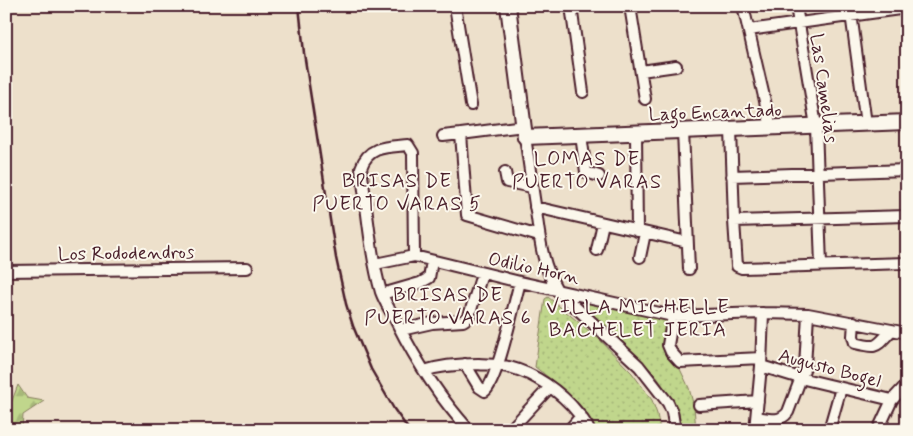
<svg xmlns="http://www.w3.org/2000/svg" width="913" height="436" font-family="Mynerve,sans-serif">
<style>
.green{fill:url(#green-dots);stroke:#857a5c}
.forest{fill:url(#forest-firs);stroke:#857a5c}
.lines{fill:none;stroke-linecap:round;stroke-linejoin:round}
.street-casing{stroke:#4a1f2b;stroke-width:14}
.secondary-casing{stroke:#4a1f2b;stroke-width:18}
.street{stroke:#fbf7ec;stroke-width:10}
.secondary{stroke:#fbf7ec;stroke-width:14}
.rail{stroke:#4a1f2b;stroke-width:2.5}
.labels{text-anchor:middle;stroke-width:4;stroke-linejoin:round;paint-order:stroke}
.street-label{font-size:19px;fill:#4a1f2b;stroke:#fbf7ec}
.neighbourhood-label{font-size:20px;letter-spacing:1px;fill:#4a1f2b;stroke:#fbf7ec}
</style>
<defs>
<pattern id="green-dots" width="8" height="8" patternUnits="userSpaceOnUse" patternTransform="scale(1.25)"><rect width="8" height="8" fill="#c0d68c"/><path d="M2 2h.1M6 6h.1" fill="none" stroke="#a6b779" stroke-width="1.8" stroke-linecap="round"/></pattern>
<pattern id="forest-firs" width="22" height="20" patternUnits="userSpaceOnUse" patternTransform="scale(1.25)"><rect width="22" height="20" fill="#c0d68c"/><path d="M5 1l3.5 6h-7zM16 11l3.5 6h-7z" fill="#a6b779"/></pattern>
</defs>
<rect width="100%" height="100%" fill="#ede0cb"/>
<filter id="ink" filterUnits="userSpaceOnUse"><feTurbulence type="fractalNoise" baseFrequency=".02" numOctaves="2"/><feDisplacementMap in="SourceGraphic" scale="10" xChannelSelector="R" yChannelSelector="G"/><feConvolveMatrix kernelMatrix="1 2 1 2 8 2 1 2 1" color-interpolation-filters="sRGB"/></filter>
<g filter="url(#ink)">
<path class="green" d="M548 297 599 339 632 373 652 400 657 414 660 430H594L585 414 557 384 535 367 545 299Z
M587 302 668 319 666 353 671 360 680 369 689 388 694 407 696 430H681L679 411 659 380 649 368 609 328 586 310 584 306Z"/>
<path class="forest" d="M18 385 27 398 44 401 23 415 22 430H6V403H11Z"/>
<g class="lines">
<defs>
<path id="street" d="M455 6 471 105
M571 6 583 92
M630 6 645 99
M743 6 771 127
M796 6 816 126 821 265
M850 6 866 124
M749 30 907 8
M641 71 676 66
M524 126 461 134 467 215 539 236
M731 129 734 221 737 266 742 268 907 263
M683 131 689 269
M636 133 637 231
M581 135 586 172 599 176
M443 136 461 134
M525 137C529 162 532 186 536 211 540 240 542 264 557 290L639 366 668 403 672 412 675 430
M505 172 507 182 532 187
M732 176 907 170
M535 207 687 242
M734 221 907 216
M597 250 603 223
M640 257 645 233
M375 264 414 256
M6 271 247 268
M382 294 420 283 429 278 432 261
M673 316 668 345 671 352 680 362 761 358
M854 322 853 336 855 343C879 349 875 347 892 330
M401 330 432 323 463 321 466 319 469 316 482 274
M465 364 479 387 485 391C498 380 514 303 520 282
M761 366 800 378 892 400
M424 371C442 365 459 364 478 364 484 365 491 364 497 365 525 368 552 385 571 405 578 413 585 420 589 430
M699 405 758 401
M757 417C769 419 780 423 788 412L805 367 808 314
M469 430C440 398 416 361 397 323 392 313 385 303 381 292 370 254 367 208 361 168 368 145 389 147 408 145L413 153 414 256 520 282 673 316 763 313 808 314 907 333
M510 430 550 387
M569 430 581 416
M755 430 761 366 763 313
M829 430 841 388
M878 430 892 400 907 384"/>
<path id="secondary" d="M508 6 525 137 907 122"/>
</defs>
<use href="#street" class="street-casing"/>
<use href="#secondary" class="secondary-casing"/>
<use href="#street" class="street"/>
<use href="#secondary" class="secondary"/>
<path class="rail" d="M299 6 304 53 336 258 346 304 353 326 371 369 394 409 409 430"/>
</g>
</g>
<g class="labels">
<g class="street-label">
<text transform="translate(825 88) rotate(82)" y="7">Las Camelias</text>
<text transform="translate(715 111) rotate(-2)" y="7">Lago Encantado</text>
<text transform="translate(126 252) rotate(-1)" y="7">Los Rododendros</text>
<text transform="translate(534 267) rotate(12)" y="7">Odilio Horn</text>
<text transform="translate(830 367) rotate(15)" y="7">Augusto Bogel</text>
</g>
<g class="neighbourhood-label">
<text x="587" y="165">LOMAS DE<tspan x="587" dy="23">PUERTO VARAS</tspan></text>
<text x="397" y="187">BRISAS DE<tspan x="397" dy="23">PUERTO VARAS 5</tspan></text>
<text x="448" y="301">BRISAS DE<tspan x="448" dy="23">PUERTO VARAS 6</tspan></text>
<text x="638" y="313">VILLA MICHELLE<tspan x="638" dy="23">BACHELET JERIA</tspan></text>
</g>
</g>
<rect width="913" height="436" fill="none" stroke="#fbf7ec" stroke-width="25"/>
<rect x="12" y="12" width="888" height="411" fill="none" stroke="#4a1f2b" stroke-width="2" filter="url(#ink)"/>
</svg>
